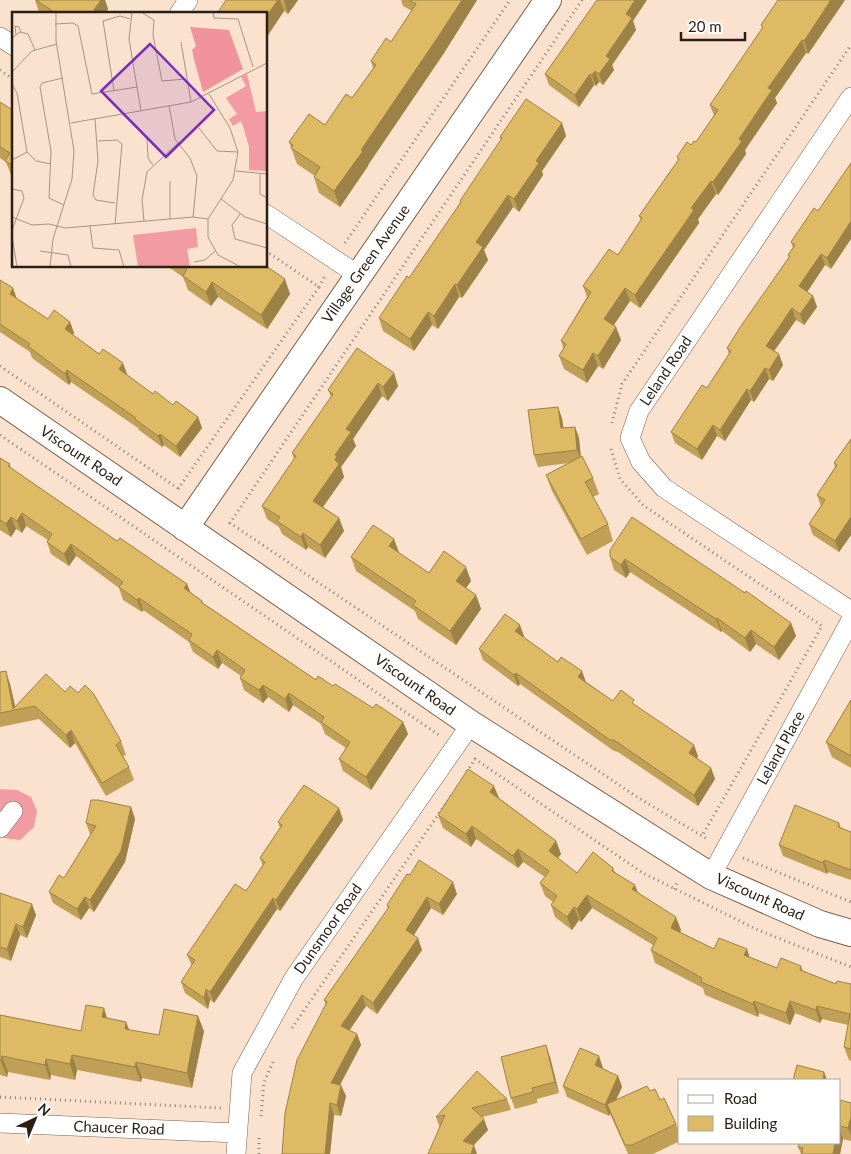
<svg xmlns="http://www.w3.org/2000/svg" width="851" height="1154" font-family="Lato,sans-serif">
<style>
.grass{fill:#f39ba3}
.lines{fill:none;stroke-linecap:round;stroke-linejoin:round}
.street-casing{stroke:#7b6049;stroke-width:20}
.secondary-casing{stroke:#7b6049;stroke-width:28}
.path{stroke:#907f70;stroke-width:3;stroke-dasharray:1 4;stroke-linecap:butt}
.street{stroke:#fff;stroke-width:19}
.secondary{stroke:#fff;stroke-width:26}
.wall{fill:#c0a056}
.shaded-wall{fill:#9c8246}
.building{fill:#dfba64;stroke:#9c8246}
.labels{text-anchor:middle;stroke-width:4;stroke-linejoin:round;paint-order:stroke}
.street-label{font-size:15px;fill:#291f15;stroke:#fff}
.inset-road{fill:none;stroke:#a79484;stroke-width:1}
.view{fill:#7b2cbf;fill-opacity:0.15;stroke:#7b2cbf;stroke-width:2.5}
.inset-edge{fill:none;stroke:#291f15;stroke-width:2.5}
</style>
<rect width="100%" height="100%" fill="#fbe2ce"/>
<path class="grass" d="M1 789 17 790 31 797 37 811 34 827 20 840 4 838 0 835V790Z"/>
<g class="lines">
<defs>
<path id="street" d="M179 14 188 0
M0 37 14 46
M851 97 639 411 630 438 641 462 664 488 851 611
M266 214 358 275
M0 828 13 811
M711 876 851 620
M0 1123 237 1133
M236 1154 242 1073 294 978 471 724"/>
<path id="secondary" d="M0 400 471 724 687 861 711 876 820 924 851 933
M185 528 548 0"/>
</defs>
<use href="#street" class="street-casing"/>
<use href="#secondary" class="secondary-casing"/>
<path class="path" d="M582 0 230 523 637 797 709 840
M0 70 14 80
M345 243 510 0
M319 287 325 276
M0 366 179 489
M612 423 622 384 851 45
M0 435 439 735
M611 449 620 479 644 506 822 626 702 836
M178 489 319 287 266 251
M467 772 475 759 643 873 758 930 851 967
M743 858 851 902
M674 889 678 881
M292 1028 451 796
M0 1097 222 1108
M261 1116 264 1082 274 1060
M259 1154V1137"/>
<use href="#street" class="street"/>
<use href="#secondary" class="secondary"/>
</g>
<path class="wall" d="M35 0H105L108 9 105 14H42L39 12Z
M226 0H298L288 14 284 11 266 38V14Z
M401 0H477L444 53 368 165V166L340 207 319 193 314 177 315 176 297 164 289 142 325 125 352 98 373 68 371 61 391 42 412 11 403 6Z
M778 0H845L808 54 806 53 775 98 777 103 745 150 746 154 718 195 716 194 698 219 699 223 640 308 630 301 614 325 616 327 621 340 603 369 598 366 587 383 564 369 559 356 564 349 561 341 587 297 583 286 618 255 641 220 639 216 678 161 677 157 696 142 714 116 710 105 762 29 761 25Z
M633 21 636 30 612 65 614 70 603 85 599 82 596 86 594 85 579 107 549 85 545 74Z
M0 102 14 111V178L11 175 6 162 0 158Z
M562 123 566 136 542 171 543 175 519 212 513 207 484 250 488 260 462 298 459 297 438 329 432 325 414 351 383 331 379 318 409 278 460 203V201L501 140 500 137Z
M814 208 831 269 825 265 807 292 813 296 817 307 804 325 796 320 774 351 783 365 773 381 769 379 754 402 751 400 725 441 717 436 702 460 675 443 671 432 707 388 729 354 727 348 789 257 788 255 793 248 791 242Z
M167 266H266L290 294 267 329 218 297 211 306 188 290 183 277Z
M0 280 13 288 17 299 48 319 70 322 74 333 73 335 127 374V375L153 394 173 405 198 417 202 428 180 457 164 445 162 447 139 430 138 428 71 382 69 385 32 358 30 352 0 332Z
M394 373 398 386 388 401 382 396 353 439 356 446 341 467 344 477 323 507 339 518 344 531 325 558 308 547 306 550 282 534 279 527 267 519 262 506 294 459 292 453 331 397 328 390Z
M562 418 563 428 575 427 579 438 581 457 593 478 599 494 593 497 608 524 613 541 587 555 552 491 546 475 569 463 538 467 534 455Z
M851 439V535L839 552 813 535 809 524 821 506 817 495 835 467 834 463Z
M0 458 10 464 11 468 117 541 187 584 190 592 202 601 203 603 316 680 333 686 373 708 403 722 408 734 371 790 343 771 339 759 346 748 325 734 321 724 293 705 289 712 268 697 263 703 244 690 240 678 241 676 222 663 218 669 193 652 189 642 143 610 142 612 123 600 119 588 76 556 69 566 51 554 47 542 48 540 26 526 22 533 16 529 11 537 0 530Z
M394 539 399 553 429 573 471 581 466 588 476 595 481 609 456 645 418 619 415 611 356 571 351 557Z
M610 550 745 593 791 623 796 636 779 660 756 644 750 652 722 631 721 632 630 572 626 578 614 570 610 557Z
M524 636 523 637 613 701 636 706 698 756 697 759 711 768 715 779 698 806 618 752 614 751 520 684 518 686 483 660 479 649Z
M0 672 10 684 15 707 65 692 121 741 126 755 123 756 129 767 134 780 106 796 75 743 70 748 39 719 0 727Z
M851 700V768L832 757 826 742Z
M499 798 556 841 561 854 558 858 577 873 613 868 615 872 681 930 680 932 714 949H747L749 957 777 968 801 966 803 971 836 984H851V1061L849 1060 844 1047 848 1025 822 1019 820 1023 795 1013 790 1025 759 1013 758 1017 705 995 703 988 655 963 651 950 653 945 592 908 581 922 579 920 572 930 555 917 551 905 553 902 545 896 540 883 545 877 523 862 518 868 476 839 471 847 443 828 438 815Z
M131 807 135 819 125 862 94 912 89 908 81 920 53 903 49 892 64 878 91 834H90L86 823Z
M339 808 343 820 280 911 277 909 214 1003 210 1000 208 1009 185 993 181 982 192 966 187 955 246 891 263 866 260 858 280 828 278 822Z
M839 823 841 828 851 832V880L828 872 827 874 783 856 779 845Z
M407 874 457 894 443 915 431 908 414 935 422 950 377 1014 366 1006 349 1030 357 1034 361 1045 340 1085 346 1096 341 1116 334 1115 330 1154H282L326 1005 324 1000 388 909 387 905Z
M0 893 36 915 27 938 20 935 11 961 0 957Z
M0 1015 81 1031 107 1018 126 1022 129 1030 159 1035 204 1031 192 1088 142 1078 141 1082 77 1070 75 1080 51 1075 50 1080 8 1072 7 1077 0 1075Z
M550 1057 559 1093 537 1099V1103L515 1109 511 1098Z
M603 1068 602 1069 618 1076 622 1087 616 1100 650 1091 660 1100 676 1124 680 1133V1141L653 1154H628L610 1114 609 1116 567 1097 563 1086Z
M507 1099 511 1110 482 1117 488 1130 474 1145 440 1128 436 1117Z
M840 1100 851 1103V1141L843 1139 840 1154H801L798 1147 840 1143Z"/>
<path class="shaded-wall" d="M99 0H105L108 9 105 14H91Z
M278 0H280L284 11 266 38V17Z
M284 0H298L288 14 284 1Z
M462 0H477L444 53 368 165V166L340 207 334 191Z
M635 0H647L633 21 636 30 612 65 614 70 603 85 599 74 606 56 626 14Z
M831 0H845L808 54 804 41Z
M802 40 806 53 775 98 777 103 745 150 746 154 718 195 713 182 739 139 768 88Z
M595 71 599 82 596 86 592 75Z
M590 74 594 85 579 107 575 95Z
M562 123 566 136 542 171 543 175 519 212 514 199 536 161Z
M711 181 716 194 698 219 699 223 640 308 635 295 691 208Z
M508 195 513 207 484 250 488 260 462 298 457 285 476 242Z
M851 221V239L831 269 827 258Z
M821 254 825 265 803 298 799 286Z
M285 279 290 294 267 329 261 315Z
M212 282 218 297 211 306 206 292Z
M455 284 459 297 438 329 434 316Z
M13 288 17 300 10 294Z
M625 288 630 301 609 332 604 319Z
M813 296 817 307 804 325 800 314Z
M792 308 796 320 770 357 766 346Z
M428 312 432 325 414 351 410 339Z
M70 322 74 333 69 340 65 329Z
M616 327 621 340 603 369 598 356Z
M593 353 598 366 587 383 583 370Z
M779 354 783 365 773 381 769 370Z
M123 363 127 374 123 381 119 369Z
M765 368 769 379 754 402 750 391Z
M67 370 71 382 69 385 65 374Z
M394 373 398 386 388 401 383 387Z
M378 383 382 396 353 439 356 446 341 467 344 477 318 514 313 501 335 460V455L346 429Z
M747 389 751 400 725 441 720 430Z
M558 407 562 418 565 440 561 428Z
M198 417 202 428 180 457 176 446Z
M713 425 717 436 702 460 697 449Z
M575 427 579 438 581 461 577 450Z
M160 434 164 445 162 447 158 436Z
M22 513 26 526 22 533 17 521Z
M11 517 16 529 11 537 6 524Z
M851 517V535L839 552 835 541Z
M339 518 344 531 325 558 320 545Z
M303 533 308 547 306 550 301 537Z
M394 539 399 553 389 546Z
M71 544 76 556 69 566 64 554Z
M625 559 630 572 626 578 621 565Z
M466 567 471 581 461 595 456 581Z
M187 584 192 596 184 588Z
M476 595 481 609 456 645 450 631Z
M139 598 143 610 142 612 137 600Z
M717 618 722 631 721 632 716 619Z
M791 623 796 636 779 660 774 647Z
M520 625 524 636 519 642 515 631Z
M751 630 756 644 750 652 745 638Z
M217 650 222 663 218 669 213 657Z
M6 671 10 684 16 710H14Z
M582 671 586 682 578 677Z
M516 673 520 684 518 686 514 675Z
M263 685 268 697 263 703 259 690Z
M289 693 293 705 289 712 285 699Z
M403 722 408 734 371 790 366 777Z
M71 730 75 743 70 748 66 735Z
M694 745 698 756 693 765 689 753Z
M711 768 715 779 698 806 694 795Z
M494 786 499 798 494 805 490 792Z
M131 807 135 819 125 862 94 912 90 900Z
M339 808 343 820 280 911 276 900Z
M472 826 476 839 471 847 466 834Z
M556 841 561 854 553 864 549 851Z
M518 849 523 862 518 868 513 856Z
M824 860 828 872 827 874 823 863Z
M453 882 457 894 443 915 439 904Z
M635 885 640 898 632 889Z
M587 895 592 908 581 922 577 909Z
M85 897 89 908 81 920 77 909Z
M427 897 431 908 410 941 406 930Z
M273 898 277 909 214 1003 210 992Z
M32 904 36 915 27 938 23 927Z
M574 907 579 920 572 930 567 917Z
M676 917 681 930 676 941 671 928Z
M16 924 20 935 11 961 7 949Z
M418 938 422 950 377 1014 373 1003Z
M747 949 751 962 744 955Z
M206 989 210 1000 208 1009 204 998Z
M362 995 366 1006 345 1037 341 1026Z
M754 1001 759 1013 758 1017 753 1004Z
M790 1001 795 1013 790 1025 786 1013Z
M817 1006 822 1019 820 1023 816 1010Z
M104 1008 109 1024 102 1017Z
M198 1016 204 1031 192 1088 187 1073Z
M126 1022 132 1037 125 1029Z
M357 1034 361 1045 335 1094 331 1083Z
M546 1045 550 1057 559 1093 555 1082Z
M72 1055 77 1070 75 1080 70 1064Z
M2 1056 8 1072 7 1077 1 1061Z
M599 1056 603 1068 599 1077 595 1065Z
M46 1059 51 1075 50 1080 45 1065Z
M136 1062 142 1078 141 1082 135 1067Z
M824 1072 827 1080H823Z
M618 1076 622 1087 610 1113 607 1104 610 1114 609 1116 605 1105Z
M341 1085 346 1096 341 1116 337 1105Z
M330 1103 334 1115 330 1154H325Z
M851 1117V1136L848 1128Z
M484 1119 488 1130 467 1152 463 1141Z
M840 1129 843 1139 840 1154H833L835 1143H840Z
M474 1145 477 1154H471Z"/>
<path class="building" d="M36 0H101L91 14H57Z
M226 0H278L266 17V14H217Z
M409 0H462L438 37 361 150 363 151 334 191 314 177 320 167 291 148 293 145 289 142 309 114 325 125 346 94 352 98 376 65 371 61 386 38 391 42 416 4Z
M597 0H635L626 14 632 18 606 56 610 59 599 74 595 71 592 75 590 74 575 95 545 74Z
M778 0H831L804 41 802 40 768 88 772 90 739 139 742 141 713 182 711 181 691 208 694 210 635 295 625 288 604 319 616 327 598 356 593 353 583 370 559 356 566 344 561 341 591 292 583 286 609 249 618 255 642 218 639 216 679 159 677 157 687 142 691 145 694 141 696 142 718 110 710 105 763 27 761 25Z
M526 99 562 123 536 161 539 163 514 199 508 195 476 242 483 247 457 285 455 284 434 316 428 312 410 339 379 318 407 276 409 278 461 202 460 201 502 138 500 137Z
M0 102 14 111V166L5 161 10 153 0 147Z
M851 163V221L827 258 821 254 799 286 813 296 800 314 792 308 766 346 779 354 769 370 765 368 750 391 747 389 720 430 713 425 697 449 671 432 702 385 707 388 731 351 727 348 743 323 790 256 788 255 795 245 791 242 814 208 818 211Z
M184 266H266L285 279 261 315 212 282 206 292 183 276 187 269Z
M0 280 13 288 10 294 48 319 54 310 70 322 65 329 99 354 103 349 123 363 119 369 153 394 155 391 173 405 176 401 198 417 176 446 160 434 158 436 135 419 136 418 67 370 65 374 28 346 30 344 0 324Z
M357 348 394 373 383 387 378 383 346 429 351 432 335 455 337 456 335 460 339 464 313 501 339 518 320 545 303 533 301 537 277 521 280 517 262 506 296 456 292 453 333 394 328 390Z
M558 407 561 428 575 427 577 450 534 455 528 410Z
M851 439V517L835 541 809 524 825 500 817 495 837 465 834 463Z
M582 456 593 478 585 482 608 524 581 539 546 475Z
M0 458 10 464 8 466 117 541 120 538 187 584 184 588 202 601 201 602 316 680 318 676 333 686 335 684 373 708 376 704 403 722 366 777 339 759 350 742 321 722 324 717 289 693 285 699 263 685 259 690 240 678 245 670 217 650 213 657 189 640 192 634 139 598 137 600 119 587 123 582 71 544 64 554 47 542 52 534 22 513 17 521 11 517 6 524 0 520Z
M632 517 745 593 746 591 791 623 774 647 751 630 745 638 717 618 716 619 625 559 621 565 610 557V550Z
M373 525 394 539 389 546 429 573 444 551 466 567 456 581 476 595 450 631 413 605 416 601 351 557Z
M505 614 520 625 515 631 558 662 561 657 582 671 578 677 613 701 621 690 634 700 632 703 694 745 689 753 711 768 694 795 614 740H610L516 673 514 675 479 649Z
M6 671 13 709 46 674 65 692 70 686 78 693 85 685 93 693 121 741 116 745 129 767 102 783 71 730 66 735 35 706 0 713V672Z
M851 700V756L826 742Z
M468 769 494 786 490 792 556 841 549 851 577 873 593 852 613 868 612 871 635 885 632 889 676 917 671 928 714 949 719 938 747 949 744 955 777 968 781 958 801 966 800 970 836 984 837 981 851 984V1049L844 1047 850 1014 817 1006 816 1010 790 1001 786 1013 754 1001 753 1004 701 982 702 978 651 950 657 938 587 895 577 909 574 907 567 917 551 905 557 896 540 883 549 871 518 849 513 856 472 826 466 834 438 815Z
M304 785 339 808 276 900 273 898 210 992 206 989 204 998 181 982 195 960 187 955 235 884 246 891 265 862 260 858 282 825 278 822Z
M91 800H98L131 807 121 851 90 900 85 897 77 909 49 892 59 875 64 878 96 826 86 823Z
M795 805 839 823 838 827 851 832V870L824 860 823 863 779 845Z
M419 860 453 882 439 904 427 897 406 930 418 938 373 1003 362 995 341 1026 357 1034 331 1083 341 1085 337 1105 330 1103 325 1154H282L285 1113 297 1060 327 1002 324 1000 389 907 387 905 407 874 410 875Z
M0 893 32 904 23 927 16 924 7 949 0 947Z
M86 1005 104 1008 102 1017 126 1022 125 1029 159 1035 164 1009 198 1016 187 1073 136 1062 135 1067 72 1055 70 1064 46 1059 45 1065 2 1056 1 1061H0V1015L81 1031Z
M546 1045 555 1082 532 1088 533 1092 511 1098 501 1057Z
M580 1048 599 1056 595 1065 618 1076 605 1105 563 1086Z
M797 1065 824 1072 823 1080H793Z
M477 1071 507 1099 472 1108 484 1119 463 1141 474 1145 471 1154H428L445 1115 436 1117Z
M647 1086 650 1091 655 1089 660 1100 664 1098 676 1124 632 1145H625L607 1104Z
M840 1100 851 1103V1117L848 1128 840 1126Z
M799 1143H835L833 1154H802L803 1148 798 1147Z"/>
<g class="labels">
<g class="street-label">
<text transform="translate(366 264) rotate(-55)" y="5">Village Green Avenue</text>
<text transform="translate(666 371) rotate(-56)" y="5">Leland Road</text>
<text transform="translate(81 456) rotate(34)" y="5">Viscount Road</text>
<text transform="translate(415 685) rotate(35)" y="5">Viscount Road</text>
<text transform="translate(781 748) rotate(-61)" y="5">Leland Place</text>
<text transform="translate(760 897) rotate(24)" y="5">Viscount Road</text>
<text transform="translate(328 929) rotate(-55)" y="5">Dunsmoor Road</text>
<text transform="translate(119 1128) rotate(2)" y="5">Chaucer Road</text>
</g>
</g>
<g transform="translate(12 12)">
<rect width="255" height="255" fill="#fbe2ce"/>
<path d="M178 15 217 18 231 57 191 80 182 47 180 38 184 34Z" fill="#f1939b"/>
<path d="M235 62 244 100 255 99V159L237 158V135L231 114 229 109 221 114 217 107 225 102 214 86 234 74 229 65ZM184 216 186 235 175 237 178 255H126L121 223Z" fill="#f39ba3"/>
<path class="inset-road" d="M120 0 117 27 129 99M129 0 142 8 141 23 150 69 173 67M201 0 202 6 226 7 241 55M43 12 61 11 66 14 80 82 125 75M4 23 3 14 7 15 9 20M0 26 8 20 16 22 23 38M169 30 179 90M0 60 20 39 45 32M51 66 30 71 28 75 39 139 37 186 52 193M0 72 5 81 15 140 24 149 39 152M102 79 91 9 108 4 118 7M197 82 218 116 226 140 221 168 196 207V225L206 243 229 255M157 94 163 127 178 146 185 164 181 205M83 107 86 149 81 183 84 188 103 191M59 111 179 90 255 51M187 116 205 139 226 140M135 125 136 146 141 153M86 129 105 128 110 132 103 212M0 148 15 140M224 159 255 162M248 162V182L255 186M0 177 10 179 12 186 0 218M209 187 233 205 255 212M228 202 220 213 223 227 255 236M0 205 20 213 37 212 53 216 181 205 196 207M158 207V169M132 209 130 188 135 160 166 131M78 214 81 236 107 238 112 255M0 224 5 255M28 239 56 243 59 255M182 250 193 248 203 239M38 255 41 227 60 167 62 139 44 29V0"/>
<path class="view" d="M138 32 202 98 154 145 89 79Z"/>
<rect width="255" height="255" class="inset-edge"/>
</g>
<rect x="678" y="1079" width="162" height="65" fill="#ffffff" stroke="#a9a5a1"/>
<rect x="688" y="1095" width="25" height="8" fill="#ffffff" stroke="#a9a5a1"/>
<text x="724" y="1104" font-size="15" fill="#291f15">Road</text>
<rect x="688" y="1116" width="25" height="15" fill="#dfba64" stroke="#a9a5a1"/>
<text x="724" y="1129" font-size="15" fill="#291f15">Building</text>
<g transform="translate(35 1119) rotate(44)" stroke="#ffffff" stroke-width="4" paint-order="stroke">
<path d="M0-4L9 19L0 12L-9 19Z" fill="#291f15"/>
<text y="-8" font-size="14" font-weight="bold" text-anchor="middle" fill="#291f15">N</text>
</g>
<path d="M681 32v8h64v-8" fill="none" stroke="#291f15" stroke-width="2.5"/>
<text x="688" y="32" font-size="15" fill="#291f15" stroke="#ffffff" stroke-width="4" paint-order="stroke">20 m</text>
</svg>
